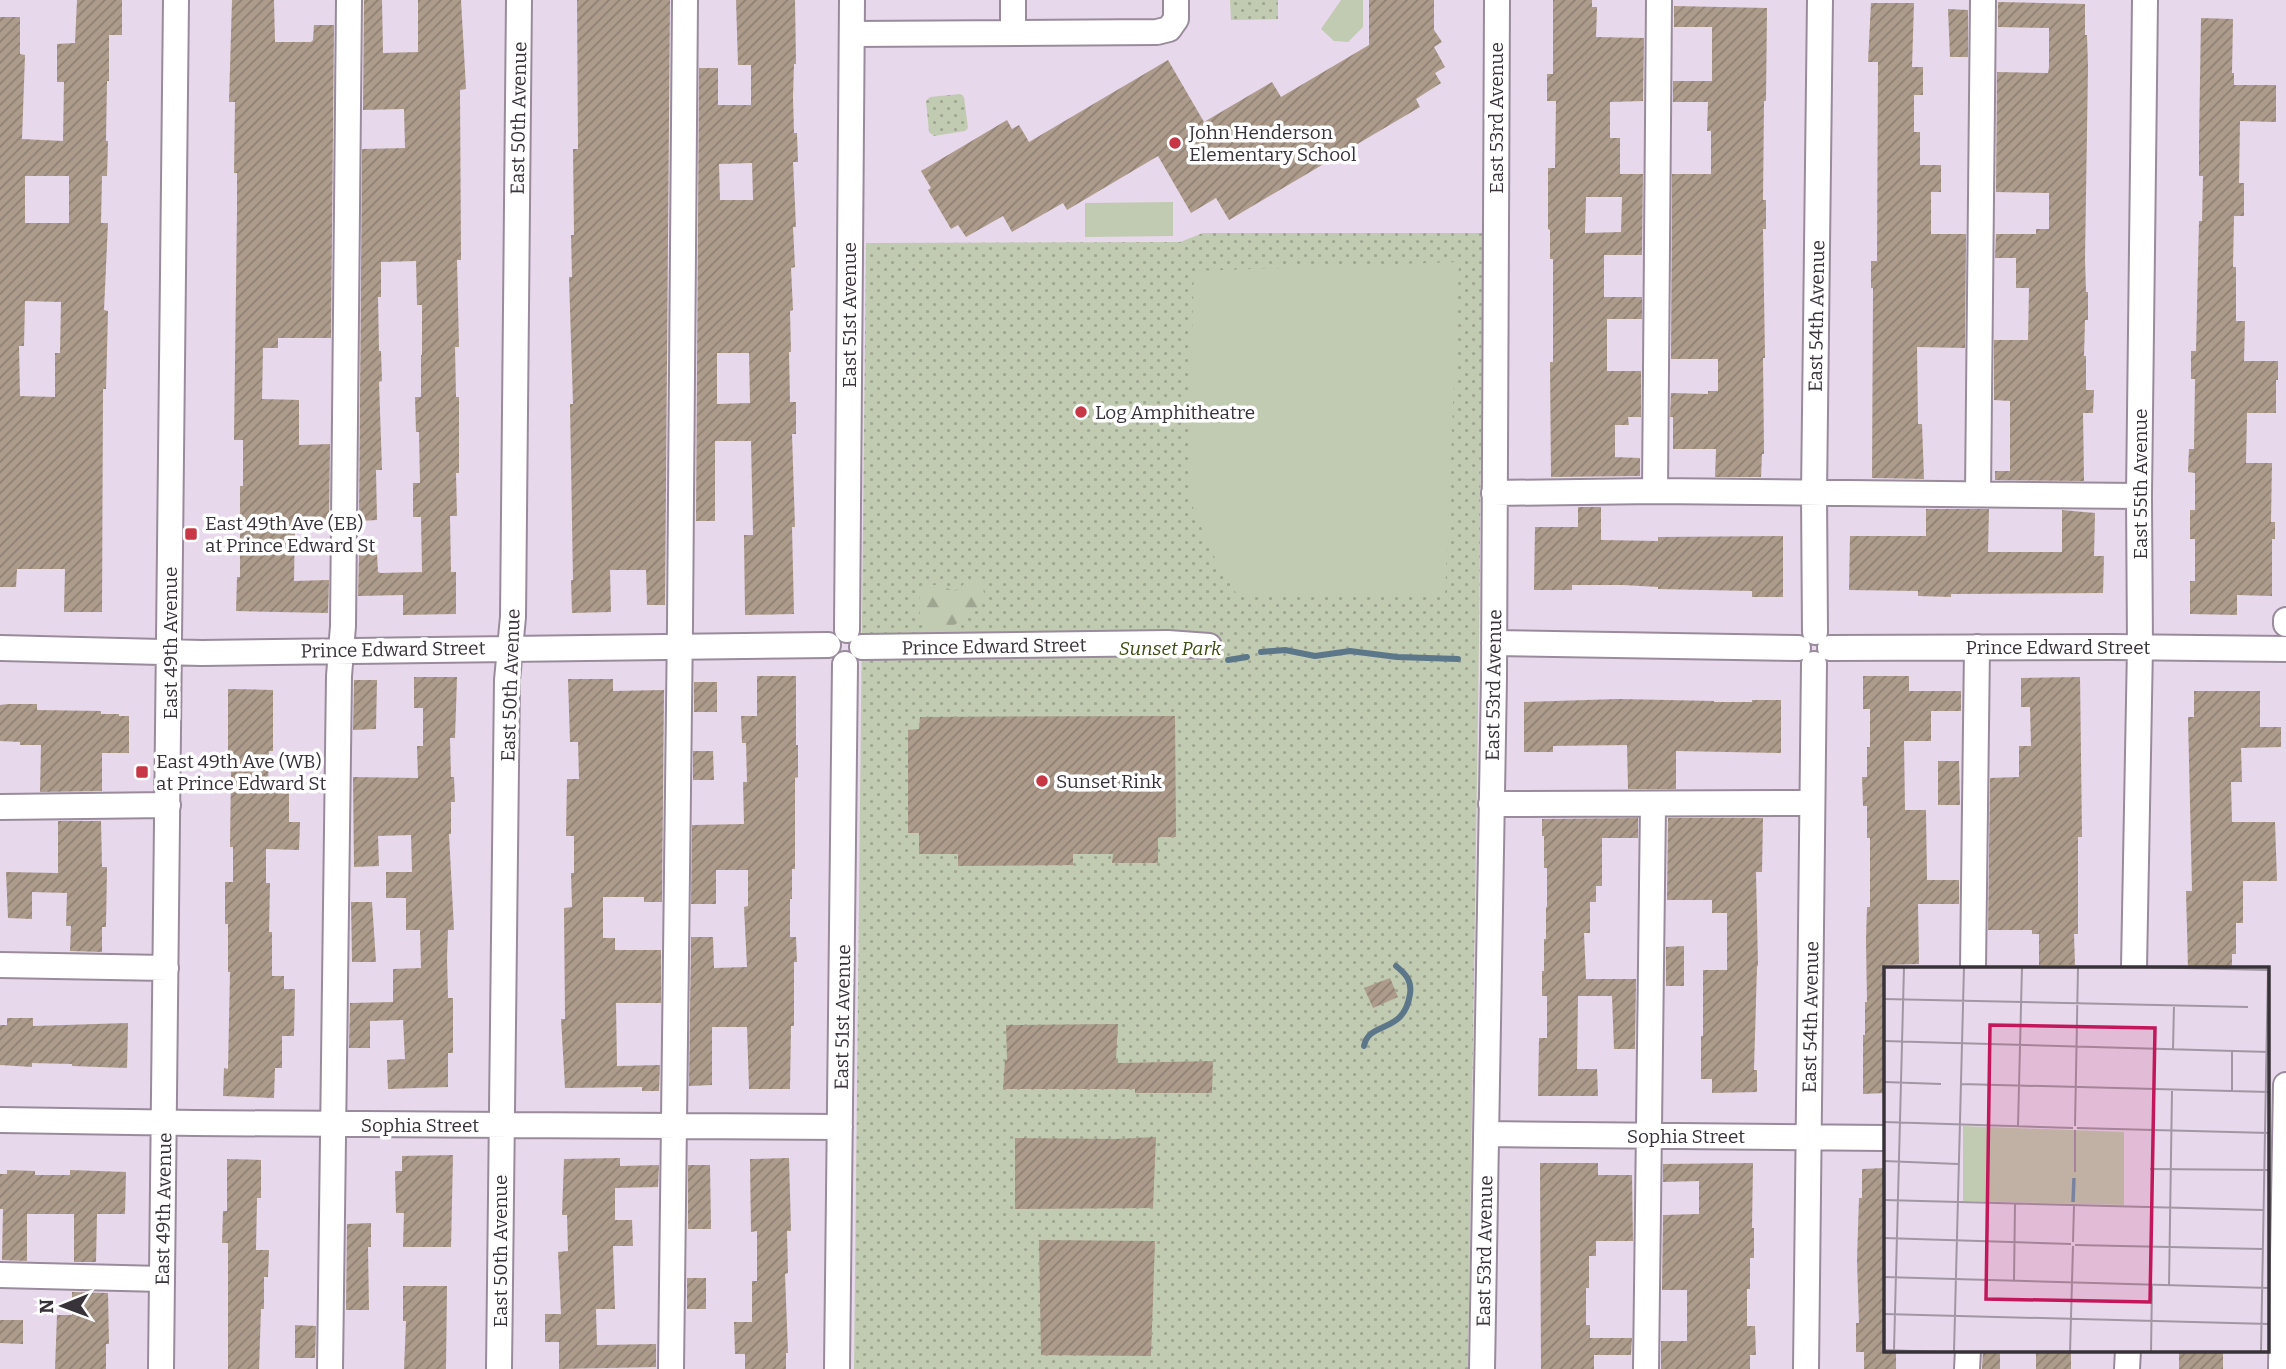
<svg xmlns="http://www.w3.org/2000/svg" width="2286" height="1369" font-family="Bitter,serif">
<style>
.green{fill:url(#green-dots)}
.forest{fill:url(#forest-firs)}
.pitch{fill:#c1cbb1}
.lines{fill:none;stroke-linecap:round;stroke-linejoin:round}
.stream{stroke:#5d778a;stroke-width:6}
.building{fill:url(#building-hatch);fill-rule:evenodd}
.minor-casing{stroke:#998b9c;stroke-width:28}
.minor{stroke:#fff;stroke-width:24}
.poi-dot{fill:#c73746;stroke:#fff;stroke-width:2.5}
.labels{text-anchor:middle;stroke-width:7;stroke-linejoin:round;paint-order:stroke}
.street-label{font-size:19px;fill:#383239;stroke:#fff}
.poi-label{font-size:19px;fill:#383239;stroke:#fff;text-anchor:start}
.park-label{font-size:19px;font-style:italic;fill:#3b4c0f;stroke:#fff}
.inset-river{fill:none;stroke:#6d95ad;stroke-width:3.5}
.inset-road{fill:none;stroke:#a296a4;stroke-width:2}
.view{fill:#c2185b;fill-opacity:0.15;stroke:#c2185b;stroke-width:3.5}
.inset-edge{fill:none;stroke:#383239;stroke-width:3.5}
</style>
<defs>
<pattern id="green-dots" width="8" height="8" patternUnits="userSpaceOnUse" patternTransform="scale(1.75)"><rect width="8" height="8" fill="#c1cbb1"/><path d="M2 2h.1M6 6h.1" fill="none" stroke="#9ea591" stroke-width="1.8" stroke-linecap="round"/></pattern>
<pattern id="forest-firs" width="22" height="20" patternUnits="userSpaceOnUse" patternTransform="scale(1.75)"><rect width="22" height="20" fill="#c1cbb1"/><path d="M5 1l3.5 6h-7zM16 11l3.5 6h-7z" fill="#9ea591"/></pattern>
<pattern id="building-hatch" width="6" height="6" patternUnits="userSpaceOnUse" patternTransform="scale(1.75)"><rect width="6" height="6" fill="#ad9c8c"/><path d="M-1 1l2-2M0 6l6-6M5 7l2-2" fill="none" stroke="#8e8073"/></pattern>
</defs>
<rect width="100%" height="100%" fill="#e8d8eb"/>
<path class="green" d="M1230 0H1278V19L1231 20Z
M960 94 964 97 968 128 965 131 934 136 929 132 926 101 930 97Z
M1203 233H1483L1479 647 1468 1369H854L866 243 1180 242Z"/>
<path class="forest" d="M977 580 982 583 984 593 982 605C975 609 951 629 946 630 914 636 908 581 940 585 945 586 949 590 955 591L968 581Z"/>
<path class="pitch" d="M1341 0H1363V27L1348 42 1334 41 1321 29Z
M1173 202V236L1085 237V203Z
M1459 262 1445 596H1238L1222 572 1209 546 1192 505 1190 407 1194 271Z"/>
<g class="lines">
<path class="stream" d="M1261 652 1285 650 1315 656 1350 651 1397 657 1458 659
M1228 660 1247 657
M1364 1046C1369 1020 1404 1035 1410 994 1412 981 1406 974 1396 966"/>
</g>
<path class="building" d="M77 0H122V35H109V81H107L106 141H108L107 176H102L101 223H108L104 310 108 311 106 389H103L102 612H64L65 569H17L16 587H0V17H20V54L25 55 22 139 63 141 64 82H57V44L75 43ZM25 176H69V223H25ZM25 301 61 302 60 353H55V397L20 396 19 346H24Z
M232 0H274L275 42H311L313 40 314 25H334L331 338H278V348H263L262 399 299 400V445L330 444 329 520H295L294 581 329 580 328 613 236 611 237 577H240V486H243V440H234L237 212V173H234L235 102H229Z
M364 0H382L383 53 418 52V0H461L466 89 460 90 461 260H457L459 347H455L456 397H459V473H456L457 516H450L451 572H456V614L403 615V595L358 596 359 554H377L378 572 381 573 422 572 421 517H413V483H420L419 432H416L415 397H421V355H422V305H417L416 261 381 262V297H378L379 351H381L382 381 379 382 382 470H376L377 520 359 521 362 149 405 148 404 109 363 110Z
M577 0H670L665 605H647L646 570H610L611 612 572 613 571 580H573L570 404H573L569 277H572L571 235H574L573 149H578Z
M736 0H795L796 64H794L793 97 794 133H797L798 162H793L796 227H793L795 267 791 268 793 310 790 311 791 352H789L790 402H796V434H792L795 527H792L794 614 745 615 744 535H753L751 441H715V521H696L699 68H718V105H751V65H738ZM752 163 753 200H720L719 164ZM717 353H749L750 403 717 404Z
M1369 0H1434V30L1442 42 1434 47 1445 67 1435 73 1441 83 1416 99 1420 107 1229 220 1216 198 1191 213 1158 156 1067 210 1063 203 1012 232 1003 216 966 237 958 225 951 229 928 190 931 188 921 171 1007 120 1012 129 1019 125 1029 142 1168 60 1204 122 1272 82 1281 97 1369 45Z
M1553 0H1592V7H1597L1596 37 1644 38 1643 101 1610 102V138H1620V174H1643L1642 255H1604V297H1642V319H1607V371H1641V417H1628L1629 425H1615V457L1640 458V476L1551 477 1550 362H1553V259H1550V230L1548 229V168H1555L1556 101H1547V74H1553ZM1586 197H1622L1621 232 1585 233Z
M1998 2 2085 4V35H2087L2088 67 2085 260 2086 292H2088V320H2085L2084 356H2086V390H2094L2093 413H2083L2084 481 1995 480V471H2010V401L1994 400V340H2028L2029 288H2016V258H1995L1996 234H2036V229H2049V193L1996 192 1997 72 2048 73 2049 67V28L1998 27Z
M1871 3H1914L1912 67H1923V95H1914V132H1920V165H1941V192H1931V234H1966L1965 348 1917 347 1918 424H1922L1924 479 1872 478 1873 288H1871V261H1877L1878 62H1868Z
M1674 6 1767 8 1766 101H1764L1763 200H1766V229H1763L1765 358H1763L1764 454H1762L1761 477H1715L1716 449H1673V417H1670L1671 393 1708 394V391H1718V359H1671L1672 174H1711V131H1707L1708 102H1673V81H1712V27H1674Z
M1948 9 1968 10V57H1950Z
M2201 18 2233 19 2232 73H2234V85H2276V122L2240 121 2239 183H2244V216H2234L2233 267H2236V321H2245L2244 361H2278V380H2276V413H2247L2246 463H2272L2271 522H2275V539H2272V596L2237 595V615L2190 614V581H2195V539H2190V510H2195V473L2188 472 2189 449H2194L2195 379H2191V351H2196L2199 221H2202L2203 176H2199V142Z
M1578 507H1601V540L1658 541V537L1783 536V597H1752V591L1658 589V587L1623 585H1572V590H1534L1535 527H1578Z
M1926 509H1989L1988 552H2062V510L2095 513 2094 556H2104L2103 593 1951 594V597L1918 596V591L1849 590 1850 536H1926Z
M757 676H796V745H798V777L795 778V869H792V899H790V937H796L797 962H794V1026H791L790 1089H749L747 1027H712V1085L689 1086 691 937H713L714 968 747 967 744 907 748 906V870H716V904H691L692 825 744 824 743 782H747L746 743H742L741 716H757Z
M1863 676H1909V691H1961V711H1931V741H1904L1905 810H1926L1927 880H1959V904H1918L1919 964 1885 965V1093L1863 1094V1035H1865V1002H1867L1866 940 1867 907H1870V838H1867V806H1863L1862 777H1867V747H1870V709H1863Z
M414 677H457L455 738H450L451 777H454L455 802H451V834H449L454 930H448L447 958 448 998H453V1053H448V1087L388 1089 387 1060 405 1059 403 1020 370 1021V1048H349L350 1003 393 1002V969L421 968 420 930H406V898H386V872H412L411 835 378 836 379 866 354 867 353 777 418 778 417 746H423V708H414Z
M2080 677 2082 837H2078V934H2074L2075 965H2039V934H2032V930H1988L1990 778 2019 777V746H2031L2030 707H2021V678Z
M568 679H613V691L664 690 662 902H644V897H603V938H615V950H661V1003H616L617 1066 660 1065 659 1091H642V1087L565 1088 561 1019H565L564 908 572 907 571 873H574V836H566L567 779H579L578 742H570Z
M354 680H377L376 729 353 730Z
M694 682H717V712H694Z
M228 689 273 690V751H269L268 788H289V822H300L299 850 266 849V883H270L269 932H272V976H284V989H295L294 1036H282V1068H275L274 1098 223 1096 224 1068 228 1069 230 972H228V924H225V882H233V847H230L231 769H228Z
M2194 691H2260V727H2281V747L2241 748 2242 782H2231L2232 822H2275L2277 881H2243V923H2236V954H2232V968H2188L2186 891H2192L2188 717H2194Z
M1618 699 1714 701V702H1752V700H1781V753L1676 751V789H1628L1627 745 1553 746V752H1524V702Z
M8 704H37V710L101 711V714H119V716H129V753H102V791L40 792 41 745H20V742L0 741V705Z
M1175 716 1176 837H1158V863H1112L1113 854H1073V865L958 866V854H919V833H908V730L919 729 920 717Z
M693 751H713L714 780H693Z
M1938 761H1959L1960 805H1938Z
M1638 818V838H1602V886H1596V902H1590V933H1584L1586 979H1636L1635 1049H1614L1612 996H1578L1577 1069H1597L1598 1096H1538L1539 1038H1547V996H1542V971H1544V939H1546V907H1547V868H1544V836H1542V819Z
M1668 818H1763L1762 872H1756L1758 966H1757L1754 1070H1757V1092L1712 1093V1079H1701V1036H1703V970H1727V913H1712V900H1667Z
M58 821H101L102 867H107L106 927H102V952L70 951 71 926H66L67 893 32 892V919L8 918 6 872 58 873Z
M351 902H372L376 962H352Z
M1684 946V986H1666V947Z
M1390 978 1398 997 1373 1008 1364 988Z
M7 1018H33V1026L128 1023 127 1068 72 1066V1064L32 1063V1067L0 1065V1025H7Z
M1118 1024 1116 1059 1118 1058V1063L1213 1061 1212 1093H1135V1089H1003L1005 1060H1007L1006 1025Z
M1156 1137 1153 1208 1015 1209V1138L1116 1139Z
M453 1155 451 1247H403L404 1213H396L395 1171H402V1156Z
M620 1158V1166L659 1165 658 1187 615 1188V1220H632L633 1246H613L615 1309H596L597 1345 656 1344V1367L559 1369V1342H545V1314H561L558 1252 568 1251 567 1215H562L564 1159Z
M789 1158 791 1231H787L788 1273 785 1274 788 1353H786V1369H745V1354H735L734 1322H752V1281H757V1231L751 1232 750 1159Z
M227 1159 261 1160V1198H257L256 1250H269L268 1277H264V1309H261L259 1369H228V1243H222L223 1211H227Z
M1540 1163H1598V1175H1632L1633 1241H1596V1256H1589V1288H1586V1325H1590V1338H1632L1631 1355H1594V1369H1541Z
M1753 1163 1752 1228H1754V1258H1750V1289H1747V1326H1755L1756 1355H1750V1369H1661V1341H1687V1290H1662L1663 1215 1699 1214V1181L1663 1182V1164Z
M688 1165H710L711 1229H688Z
M1885 1168V1350H1896V1369H1864V1352H1856V1323H1859L1857 1260 1859 1198H1862V1169Z
M7 1170 35 1171V1175H70V1170L126 1172 125 1214H97L96 1262H74V1214H27V1261L2 1260 3 1209H0V1174H7Z
M371 1223V1247H368L369 1310H346L347 1224Z
M1039 1240 1155 1241 1151 1356 1041 1355Z
M687 1278H706V1309H687Z
M403 1286H447L446 1369H404L406 1321H403Z
M72 1292 108 1293 109 1344H106V1369H55L57 1315H72Z
M0 1320H23V1344L0 1343Z
M295 1325 316 1326 315 1358H295Z
M1983 1350H2000V1369H1982Z
M2036 1350H2071V1369H2036Z
M2179 1350H2223V1369H2179Z"/>
<g class="lines">
<defs>
<path id="minor" d="M1013 0V33
M852 34 1157 32 1169 29 1176 19V0
M1655 491 1659 0
M1494 493 1655 491 2139 496
M1978 494 1983 0
M2286 620V624
M847 630 852 0
M1815 632 1814 494 1820 0
M1494 643 1798 648
M862 647 1168 643 1209 646
M0 648 202 653 828 645
M1830 648 2113 647 2286 649
M1491 804 1812 803
M0 807 168 805
M0 965 166 968
M1973 968 1977 647
M2134 968 2140 647 2139 496 2145 0
M0 1120 195 1123 840 1127
M1486 1134 1885 1138
M0 1275 162 1279
M161 1369 176 0
M330 1369 339 676 343 626 349 0
M499 1369 507 680 513 617 519 0
M671 1369 680 624 685 0
M837 1369 845 664
M1482 1369 1494 678 1497 0
M1646 1369 1653 804
M1806 1369 1814 664
M1967 1369 1968 1350
M2127 1369 2128 1350
M2281 1369 2286 1085"/>
</defs>
<use href="#minor" class="minor-casing"/>
<use href="#minor" class="minor"/>
</g>
<g class="poi-dot">
<circle cx="1175" cy="143" r="7"/>
<circle cx="1081" cy="412" r="7"/>
<rect x="184" y="527" width="14" height="14" rx="3.5"/>
<rect x="135" y="765" width="14" height="14" rx="3.5"/>
<circle cx="1042" cy="781" r="7"/>
</g>
<g class="labels">
<g class="street-label">
<text transform="translate(518 118) rotate(-89)" y="7">East 50th Avenue</text>
<text transform="translate(1496 118) rotate(-90)" y="7">East 53rd Avenue</text>
<text transform="translate(849 315) rotate(-90)" y="7">East 51st Avenue</text>
<text transform="translate(1816 316) rotate(-89)" y="7">East 54th Avenue</text>
<text transform="translate(2140 484) rotate(-90)" y="7">East 55th Avenue</text>
<text transform="translate(170 643) rotate(-90)" y="7">East 49th Avenue</text>
<text transform="translate(994 646) rotate(-1)" y="7">Prince Edward Street</text>
<text x="2058" y="654">Prince Edward Street</text>
<text transform="translate(393 649) rotate(-1)" y="7">Prince Edward Street</text>
<text transform="translate(510 685) rotate(-88)" y="7">East 50th Avenue</text>
<text transform="translate(1493 685) rotate(-89)" y="7">East 53rd Avenue</text>
<text transform="translate(842 1017) rotate(-89)" y="7">East 51st Avenue</text>
<text transform="translate(1810 1017) rotate(-89)" y="7">East 54th Avenue</text>
<text x="420" y="1132">Sophia Street</text>
<text x="1686" y="1143">Sophia Street</text>
<text transform="translate(163 1209) rotate(-89)" y="7">East 49th Avenue</text>
<text transform="translate(500 1251) rotate(-90)" y="7">East 50th Avenue</text>
<text transform="translate(1484 1251) rotate(-89)" y="7">East 53rd Avenue</text>
</g>
<g class="poi-label">
<text x="1189" y="139">John Henderson<tspan x="1189" dy="22">Elementary School</tspan></text>
<text x="1095" y="419">Log Amphitheatre</text>
<text x="205" y="530">East 49th Ave (EB)<tspan x="205" dy="22">at Prince Edward St</tspan></text>
<text x="156" y="768">East 49th Ave (WB)<tspan x="156" dy="22">at Prince Edward St</tspan></text>
<text x="1056" y="788">Sunset Rink</text>
</g>
<g class="park-label">
<text x="1170" y="655">Sunset Park</text>
</g>
</g>
<g transform="translate(1884 967)">
<rect width="385" height="385" fill="#e8d8eb"/>
<path d="M79 159 240 165V238L79 234Z" fill="#c1cbb1"/>
<path d="M208 203 236 204V236L196 233 197 208Z" fill="#c1cbb1"/>
<path class="inset-river" d="M189 235 190 211"/>
<path class="inset-road" d="M257 0 383 3M0 32 364 40M0 74 385 85M289 83 290 38M0 115 57 117M77 117 385 125M348 125V84M0 155 189 161M134 159 138 0M191 159 194 0M193 161 385 166M0 194 74 197M266 202 385 203M191 205V163M0 233 379 243M0 271 187 277M189 275 190 239M191 278 378 282M0 310 385 321M130 314 131 237M285 319 288 124M0 347 385 357M0 383 58 385M10 383 20 0M70 385 80 0M186 385 189 279M267 385 268 319M377 385 384 0"/>
<path class="view" d="M106 58 271 61 266 335 102 332Z"/>
<rect width="385" height="385" class="inset-edge"/>
</g>
<g transform="translate(63 1306) rotate(269)" stroke="#ffffff" stroke-width="5" paint-order="stroke">
<path d="M0-5L12 26L0 18L-12 26Z" fill="#383239"/>
<text y="-10" font-size="19" font-weight="bold" text-anchor="middle" fill="#383239">N</text>
</g>
</svg>
